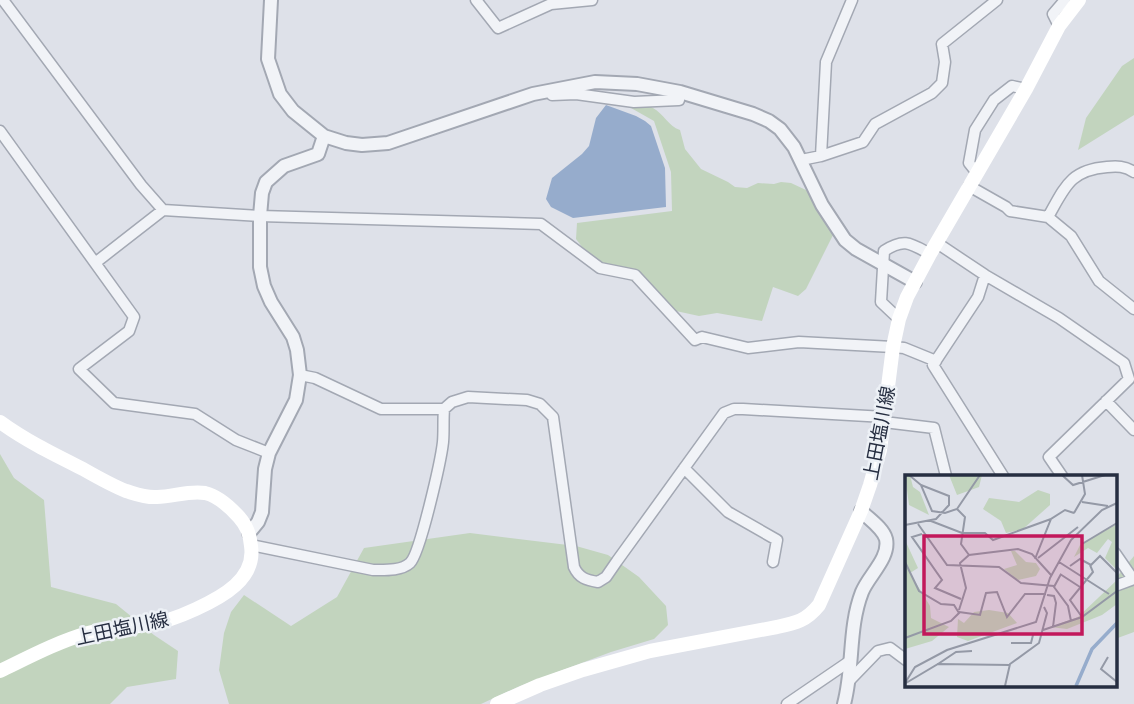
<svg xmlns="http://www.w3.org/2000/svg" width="1134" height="704" font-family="Mulish,'Noto Sans JP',sans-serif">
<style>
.green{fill:#c2d4be}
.water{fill:#96accc}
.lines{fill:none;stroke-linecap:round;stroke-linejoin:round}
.minor-casing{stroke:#a3a8b3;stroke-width:13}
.tertiary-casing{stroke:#a3a8b3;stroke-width:16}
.minor{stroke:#f1f3f7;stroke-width:10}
.tertiary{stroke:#f1f3f7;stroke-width:12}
.secondary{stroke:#fff;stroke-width:14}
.labels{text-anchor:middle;stroke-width:5;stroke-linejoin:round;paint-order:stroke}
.street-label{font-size:19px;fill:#262e41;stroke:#edf1f6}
.inset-river{fill:none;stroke:#96accc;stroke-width:3.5}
.inset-road{fill:none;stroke:#9499a6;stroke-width:2}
.view{fill:#c2185b;fill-opacity:0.15;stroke:#c2185b;stroke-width:3.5}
.inset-edge{fill:none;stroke:#262e41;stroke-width:3.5}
</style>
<rect width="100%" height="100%" fill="#dee1e9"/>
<path class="green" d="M1134 58V115L1078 150 1086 118 1122 66Z
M624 104C633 105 645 103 653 108 664 114 668 126 680 130L685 149 701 169 728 182 735 187 747 188 758 183 774 184 781 182 791 183 806 190 833 235 806 289 798 296 773 287 762 321 717 313 699 316 676 311 627 278 592 260 576 239 577 223 672 211 671 172 654 121Z
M0 454 14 478 44 500 51 587 116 604 154 635 178 651 176 679 127 687 110 704H0Z
M470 533 576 546 608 555 639 577 666 606 668 625 654 639 611 652 520 686 481 704H229L219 670 224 633 231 612 244 595 291 626 337 597 364 548Z
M1134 556V632L1115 639V579Z"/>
<path class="water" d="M606 105 636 116 645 121 651 126 665 168 666 207 573 218 551 207 546 199 552 178 582 154 589 146 596 118Z"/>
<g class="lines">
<defs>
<path id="minor" d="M3 0 141 185 163 210 260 216 541 224 600 268 635 275 695 340 702 337 748 348 799 342 893 347 904 348 936 361
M476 0 498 28 551 4 592 0
M1059 26 1053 14 1065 0
M552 95 576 94 634 102 679 100 680 92
M0 131 134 317 129 331 79 369 114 403 195 414 236 440 269 453
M821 156 863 142 875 124 932 93 942 83 945 62 942 44 997 0
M801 160 821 156 826 62 852 0
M977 173 969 163 975 130 994 100 1012 86 1026 89
M969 186 1006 207 1010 211 1048 217 1071 236 1099 281 1134 309
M1048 217C1065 187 1070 170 1107 167 1117 166 1125 166 1134 172
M937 243 985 275 1059 318 1124 363 1129 379 1049 457 1062 476
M95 263 163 210
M985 275 978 297 933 365 1003 476
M899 319 881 302 884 251C904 238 910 243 930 254
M300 375 315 378 381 409H444
M1106 401 1134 430
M884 422 934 428 946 476
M684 468 728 512 777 540 773 562
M251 545 373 570C385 570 401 571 410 563 420 554 441 460 443 442 444 431 443 420 444 409L452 402 468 397 527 400 540 404 553 417 574 567C579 578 586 580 598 582L606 577 617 561 724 413 734 409H743L885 417
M1115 553 1133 579
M1115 586 1134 579
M849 681 878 651 890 648 906 660
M787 704 850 661"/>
<path id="tertiary" d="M271 0 268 59 280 94 293 111 324 136 346 143 362 145 388 143 533 94 595 82 637 84 680 92 753 114 769 121 780 129 794 147 822 205 845 240 856 249 915 282
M249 533 258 522 262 512 265 469 269 453 296 400 300 375 297 350 293 337 271 302 264 286 260 267V216L262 193 266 182 284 166 318 154 324 136
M844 704C854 667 848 628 862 592 869 575 890 558 886 539 883 528 869 519 861 511"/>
</defs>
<use href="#minor" class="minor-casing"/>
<use href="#tertiary" class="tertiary-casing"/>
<use href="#minor" class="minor"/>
<use href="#tertiary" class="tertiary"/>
<path class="secondary" d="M0 422C26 441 55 455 83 469 97 477 111 485 126 491 136 494 146 498 157 497 173 497 189 490 205 493 218 496 230 507 239 517 247 526 250 534 251 546 256 579 222 597 196 609 181 616 162 623 146 625 126 628 107 628 88 633 57 642 29 657 0 671
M497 704 540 685 583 670 650 651 777 627C796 623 806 621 819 605L861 511 870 485 880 450 893 347 899 319 907 297 930 254 1026 89 1059 26 1079 0"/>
</g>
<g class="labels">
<g class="street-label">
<text transform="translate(879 433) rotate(-79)" y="7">上田塩川線</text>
<text transform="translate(122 628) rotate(-12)" y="7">上田塩川線</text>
</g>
</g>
<g transform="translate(905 475)">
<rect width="212" height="212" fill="#dee1e9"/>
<path d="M0 0H5L8 12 15 17 24 40 4 30ZM44 0H77L74 12 52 20ZM133 15 145 19V30L118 54 101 58 96 46 78 34 84 23 114 27ZM212 49V95L200 83 207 67 203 64 192 78 183 73 169 82 175 70ZM0 65 13 93 5 98 25 131 26 143 44 152 27 166 0 174ZM106 76H110L121 87 131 88 135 94 131 101 113 105 99 94 112 90ZM212 105V129L197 140 162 154 145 152 173 142ZM84 135 103 138 112 148 63 166 52 162 53 144 59 148 69 137Z" fill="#c2d4be"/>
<path class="inset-river" d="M171 211 187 174 212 148"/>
<path class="inset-road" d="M4 0 16 10 27 36 40 38 52 34 75 0M157 0 168 10 200 0M177 27 203 31M52 34 60 42 56 69 64 80M169 38 180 19 177 0M26 46 57 58H80L88 65 146 44M13 49 42 90 94 92 116 108 149 111M0 50 31 44 44 30V21L16 10M17 59 7 62 37 105 30 113 56 124M177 69 212 48M133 83 173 52M130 84 146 44 160 35 169 38M0 87 14 116 36 129 49 130 54 138 46 146 0 163M154 87 204 119M165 91 175 84 186 90 195 81 212 98M155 99 175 112M156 99 149 112 163 131 166 146M142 120 149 121 151 128 148 152M54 135 61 113 55 88 64 80 113 74 127 79 146 100M54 137 75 140 81 118 92 117 102 142 120 119H141M177 142 165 125 188 97 185 90M138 155 177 142 212 116M106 168H126L128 160M203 182 196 194 212 207M33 189 51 177 67 176M0 208 10 192 42 175 131 147 145 103 166 65 197 35 212 28M1 208 33 189 105 190M100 211 105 189 134 168 142 138 139 132"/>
<path class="view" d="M19 61H177V159H19Z"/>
<rect width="212" height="212" class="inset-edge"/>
</g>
</svg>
